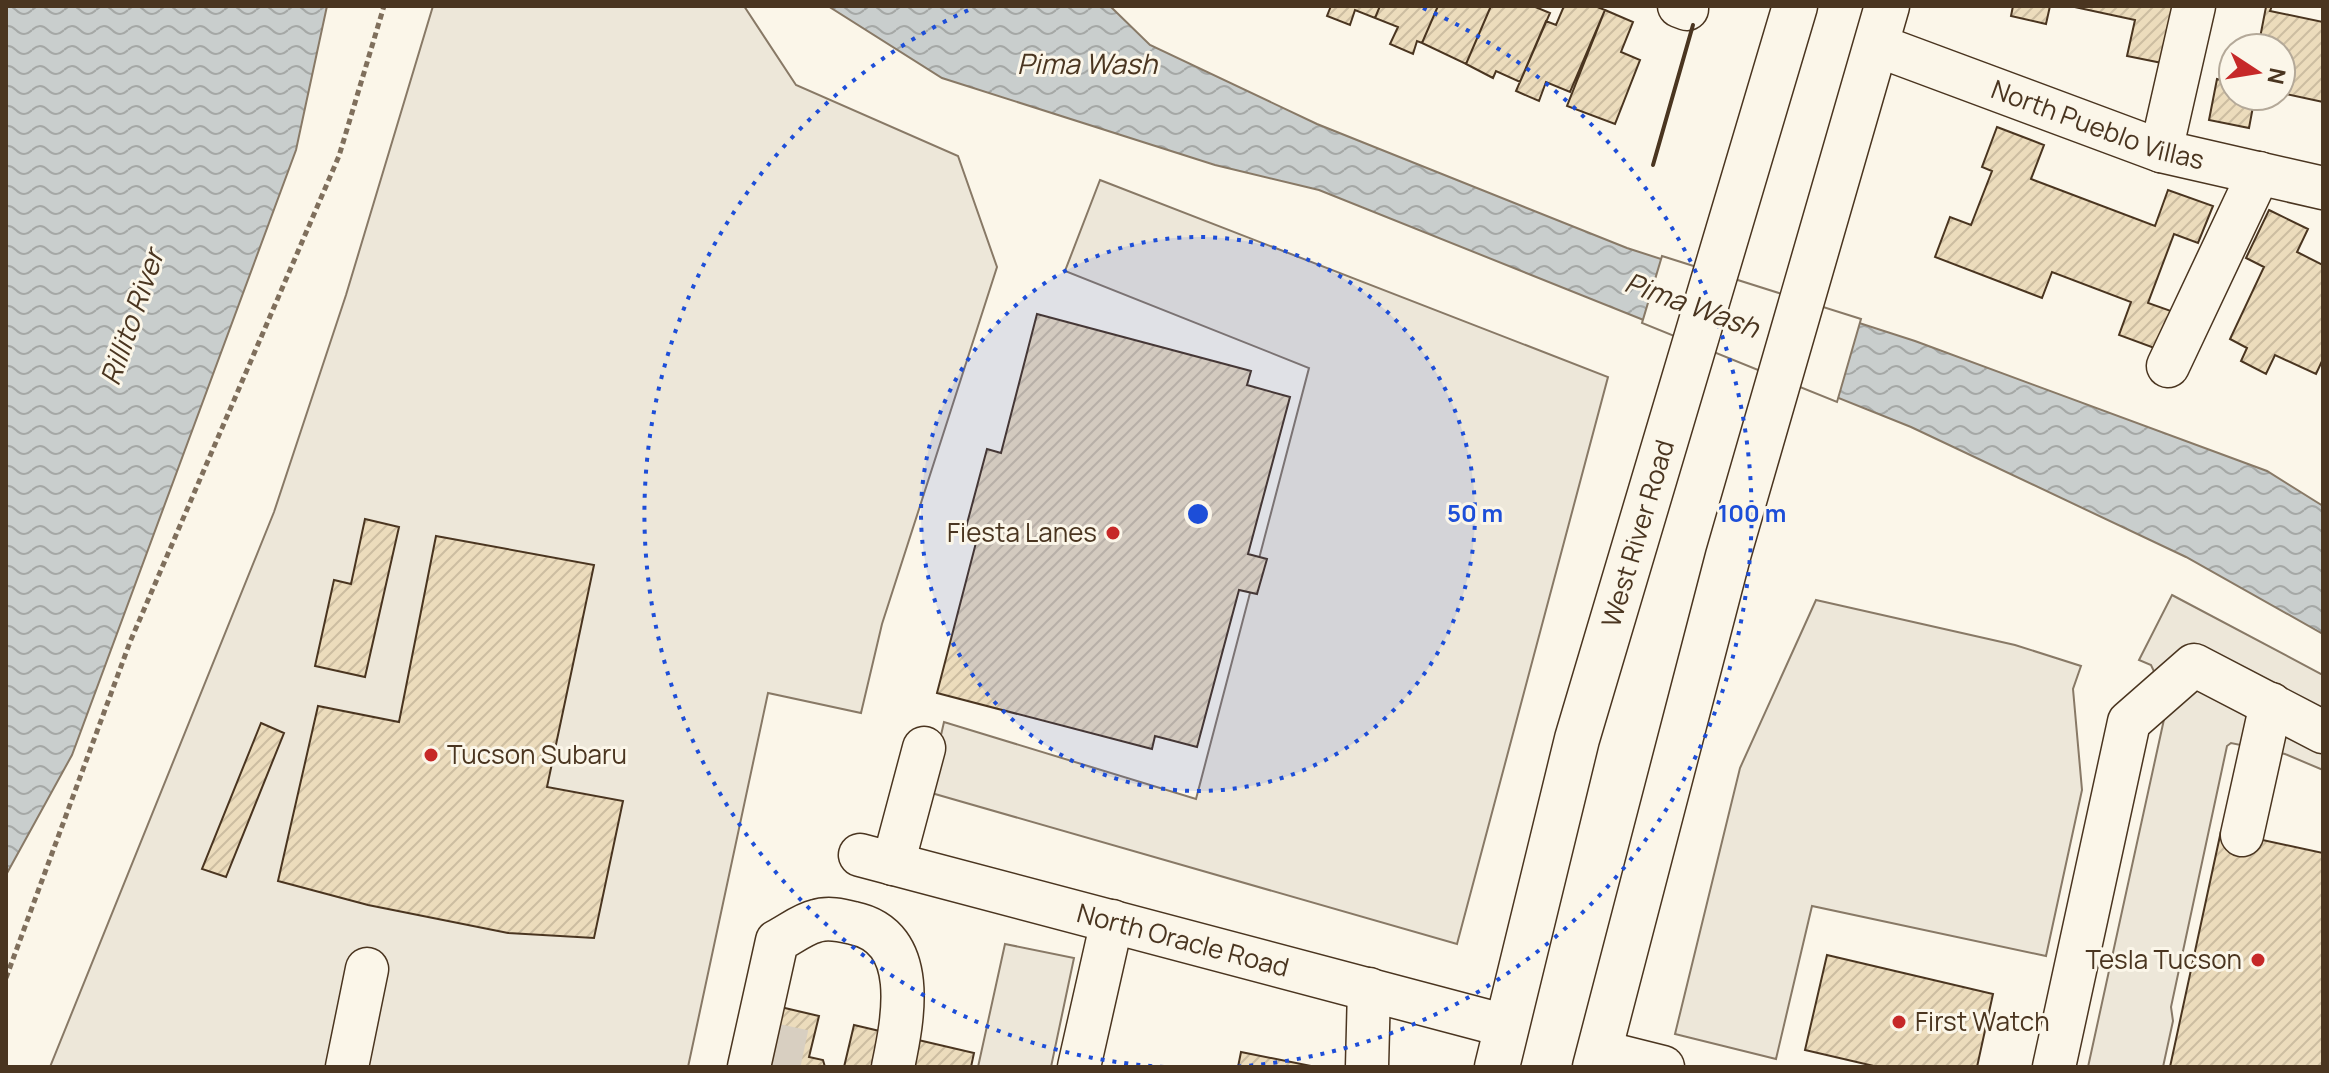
<svg xmlns="http://www.w3.org/2000/svg" width="2329" height="1073" font-family="Manrope,sans-serif">
<style>
.parking{fill:#ede7d9;stroke:#887966;stroke-width:2}
.water{fill:url(#water-waves);stroke:#887966;stroke-width:2}
.pier{fill:#fbf6e9;stroke:#887966;stroke-width:2}
.building{fill:url(#building-hatch);stroke:#4a3520;stroke-width:2}
.lines{fill:none;stroke-linecap:round;stroke-linejoin:round}
.minor-tunnel{stroke:#d8cfc1;stroke-width:42;stroke-dasharray:42 21;stroke-linecap:butt}
.minor-casing{stroke:#4a3520;stroke-width:45}
.major-casing{stroke:#4a3520;stroke-width:47}
.path{stroke:#7f6f5c;stroke-width:5;stroke-dasharray:6 4;stroke-linecap:butt}
.minor{stroke:#fbf6e9;stroke-width:42}
.major{stroke:#fbf6e9;stroke-width:44}
.wall{stroke:#4a3520;stroke-width:4}
.ring{fill:none;stroke:#1d4ed8;stroke-width:4;stroke-dasharray:4 8}
.poi-dot{fill:#c62828;stroke:#fbf6e9;stroke-width:3}
.labels{text-anchor:middle;stroke-width:6;stroke-linejoin:round;paint-order:stroke}
.street-label{font-size:26px;fill:#4a3520;stroke:#fbf6e9}
.poi-label{font-size:26px;fill:#4a3520;stroke:#fbf6e9;text-anchor:end}
.water-label{font-size:28px;font-style:italic;fill:#4a3520;stroke:#fbf6e9}
.centre{fill:#1d4ed8;stroke:#fbf6e9;stroke-width:4}
.ring-label{font-size:24px;text-anchor:middle;font-weight:bold;fill:#1d4ed8;stroke:#fbf6e9;stroke-width:6;stroke-linejoin:round;paint-order:stroke}
</style>
<defs>
<pattern id="water-waves" width="16" height="10" patternUnits="userSpaceOnUse" patternTransform="scale(2)"><rect width="16" height="10" fill="#c9cecd"/><path d="M0 5q4-4 8 0t8 0" fill="none" stroke="#a5a8a6"/></pattern>
<pattern id="building-hatch" width="6" height="6" patternUnits="userSpaceOnUse" patternTransform="scale(2)"><rect width="6" height="6" fill="#ecdcbc"/><path d="M-1 1l2-2M0 6l6-6M5 7l2-2" fill="none" stroke="#ccbda1"/></pattern>
</defs>
<rect width="100%" height="100%" fill="#fbf6e9"/>
<path class="parking" d="M433 6H744L796 85 958 156 997 267 882 624 861 713 768 693 688 1067H50L274 512 346 295Z
M1100 180 1608 377 1457 944 928 792 944 722 1196 799 1309 368 1065 271Z
M2172 595 2323 675V770L2285 754 2231 743 2227 746 2171 1007 2173 1021 2163 1067H2088L2168 701 2151 665 2139 660Z
M1816 600 2015 645 2081 666 2073 689 2082 790 2046 956 1812 906 1776 1059 1675 1034 1740 768Z
M1005 944 1074 958 1051 1067H978Z"/>
<path class="water" d="M6 6H327L296 150 72 755 6 875Z
M828 6H1110L1150 45 1317 124 1627 248 1915 341 2267 471 2323 506V634L2186 557 1911 427 1319 190 1215 165 942 78Z"/>
<path class="pier" d="M1662 256 1861 319 1837 402 1642 323Z"/>
<path class="building" d="M1331 6H1380L1375 18 1355 10 1350 25 1327 16Z
M1380 6H1438L1422 43 1417 41 1413 54 1390 44 1398 27 1375 18Z
M1438 6H1491L1466 64 1422 43Z
M1491 6H1533L1550 13 1520 82 1496 71 1493 78 1466 64Z
M1564 6H1595L1605 10 1570 92 1546 82 1539 101 1516 91 1546 21 1556 25Z
M2013 6H2050L2046 24 2011 16Z
M2070 6H2179L2167 64 2127 56 2135 20Z
M2263 6H2272L2270 11 2323 22V102L2281 93V48H2258L2266 7Z
M1605 10 1633 22 1621 52 1640 60 1615 124 1567 106Z
M2217 79 2233 83V96H2255L2249 128 2209 120Z
M1997 127 2044 145 2031 179 2155 226 2168 190 2213 206 2198 243 2174 234 2148 303 2171 311 2157 349 2119 335 2131 302 2052 272 2042 298 1935 257 1950 217 1971 225 1992 171 1982 167Z
M2269 210 2308 229 2297 252 2323 265V359L2316 374 2275 355 2266 374 2241 361 2247 348 2230 339 2264 267 2246 258Z
M1037 314 1251 371 1247 385 1290 397 1248 554 1267 559 1257 594 1239 590 1197 747 1155 736 1152 749 937 693 978 535 965 531 987 449 1001 453Z
M365 519 399 527 365 677 315 666 334 580 351 584Z
M436 536 594 565 547 787 623 801 594 938 508 933 368 905 278 881 318 706 399 722Z
M261 723 284 733 226 877 202 869Z
M2221 831 2323 853V1067H2170Z
M1827 955 1993 994 1977 1067H1878L1805 1050Z
M772 1005 819 1016 809 1057 823 1060 825 1067H758Z
M854 1025 974 1053 971 1067H844Z
M1241 1052 1316 1067H1238Z"/>
<g class="lines">
<path class="minor-tunnel" d="M779 1067 791 1010"/>
<defs>
<g id="minor">
<path d="M1679 6 1687 9V6"/>
<path id="s1" d="M1876 45 2161 151 2323 188"/>
<path d="M2161 151 2194 6"/>
<path d="M2168 366 2259 173"/>
<path d="M2242 835 2271 704"/>
<path id="s2" d="M860 855 1506 1026"/>
<path d="M893 864 924 748"/>
<path d="M1599 1051 1663 1067"/>
<path d="M347 1067 367 969"/>
<path d="M749 1067 777 941C789 935 803 924 816 921 828 917 841 920 853 923 920 937 903 1019 893 1067"/>
<path d="M1079 1067 1112 921"/>
<path d="M1367 1067 1369 989"/>
<path d="M2054 1067 2129 722 2194 665 2323 732"/>
</g>
<g id="major">
<path id="s3" d="M1497 1067 1577 739 1795 6"/>
<path d="M1595 1067 1728 556 1887 6"/>
</g>
</defs>
<use href="#minor" class="minor-casing"/>
<use href="#major" class="major-casing"/>
<path class="path" d="M6 978 130 642 339 156 384 6"/>
<use href="#minor" class="minor"/>
<use href="#major" class="major"/>
<path class="wall" d="M1653 165 1693 25"/>
</g>
<circle cx="1198" cy="514" r="277" fill="#1d4ed8" fill-opacity=".12"/>
<g class="ring">
<circle cx="1198" cy="514" r="277"/>
<path d="M1164 1067A554 554 0 0 1 973 8M1423 8A554 554 0 0 1 1232 1067"/>
</g>
<g class="poi-dot">
<circle cx="1113" cy="533" r="8"/>
<circle cx="431" cy="755" r="8"/>
<circle cx="2258" cy="960" r="8"/>
<circle cx="1899" cy="1022" r="8"/>
</g>
<g class="labels">
<g class="street-label">
<text dy="9" stroke="none"><textPath href="#s1" startOffset="236">North Pueblo Villas</textPath></text>
<text dy="9" stroke="none"><textPath href="#s3" startOffset="552">West River Road</textPath></text>
<text dy="9" stroke="none"><textPath href="#s2" startOffset="334">North Oracle Road</textPath></text>
</g>
<g class="poi-label">
<text x="1097" y="542">Fiesta Lanes</text>
<text x="447" y="764" text-anchor="start">Tucson Subaru</text>
<text x="2242" y="969">Tesla Tucson</text>
<text x="1915" y="1031" text-anchor="start">First Watch</text>
</g>
<g class="water-label">
<text x="1087" y="74">Pima Wash</text>
<text transform="translate(1692 305) rotate(20)" y="10">Pima Wash</text>
<text transform="translate(132 317) rotate(-71)" y="10">Rillito River</text>
</g>
</g>
<circle cx="1198" cy="514" r="12" class="centre"/>
<g class="ring-label">
<text x="1475" y="522">50 m</text>
<text x="1752" y="522">100 m</text>
</g>
<rect width="2329" height="1073" fill="none" stroke="#4a3520" stroke-width="16"/>
<g transform="translate(2257 72) rotate(102)"><circle r="38" fill="#fbf6e9" stroke="#b4a999" stroke-width="2"/>
<path d="M0-6L14 30L0 20L-14 30Z" fill="#c62828"/>
<text y="-12" font-size="22" font-weight="bold" text-anchor="middle" fill="#4a3520">N</text>
</g>
</svg>
